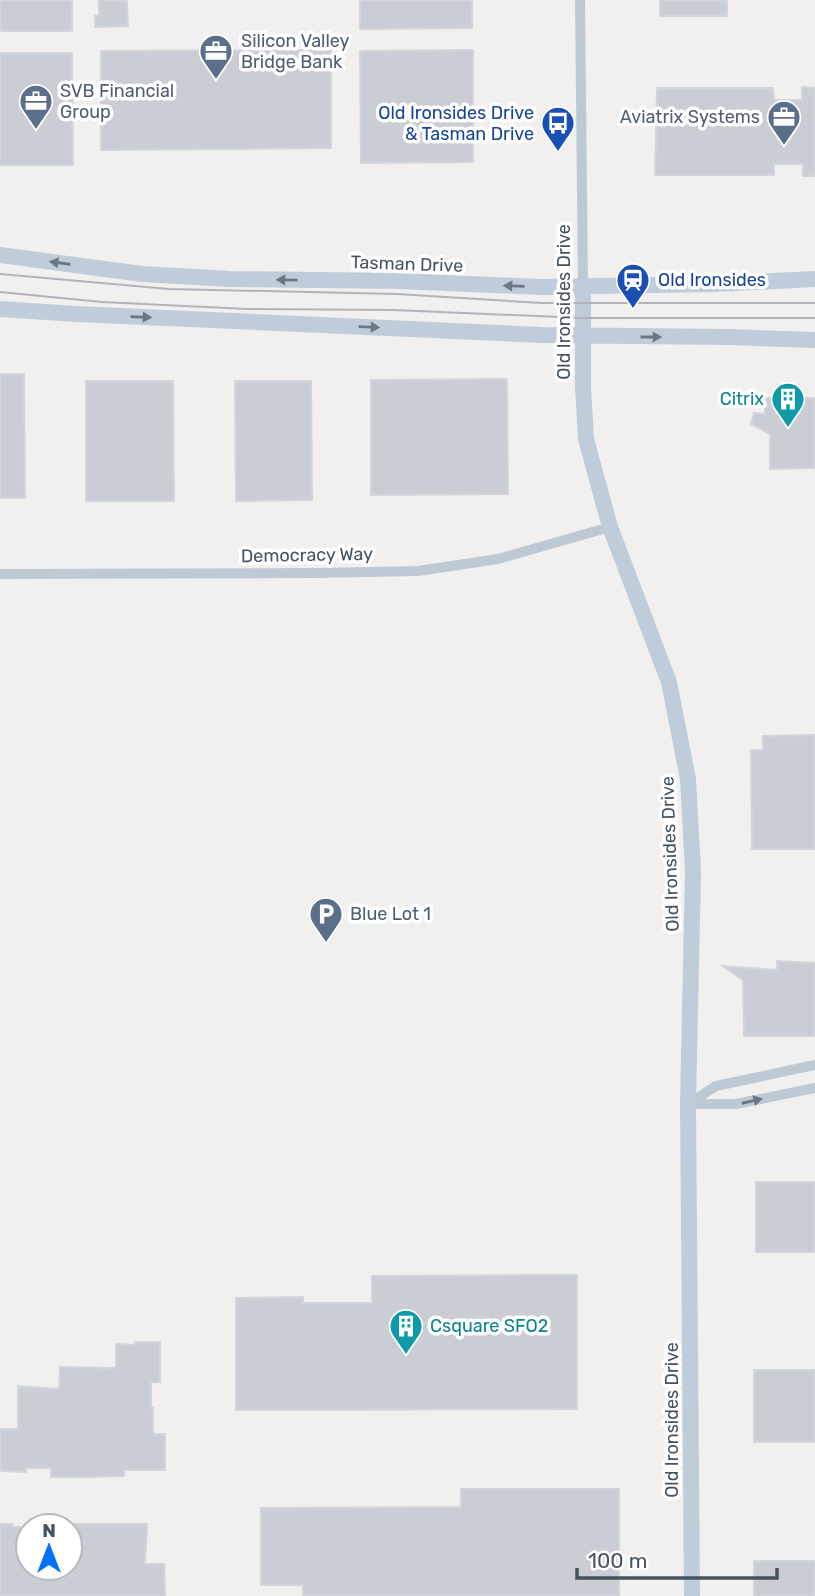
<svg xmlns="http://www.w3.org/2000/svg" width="815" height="1596" font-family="Rubik,sans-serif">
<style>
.building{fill:#caced4;stroke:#d2d5db;stroke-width:2}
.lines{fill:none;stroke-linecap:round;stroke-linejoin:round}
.street{stroke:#becad3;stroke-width:10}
.secondary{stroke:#bfcdda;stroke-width:16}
.tram{stroke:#b0b4ba;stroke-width:2}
.oneway{fill:#6a7884}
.oneway2{fill:#697782}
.labels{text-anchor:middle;stroke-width:7;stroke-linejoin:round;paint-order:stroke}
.service-label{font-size:18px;fill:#4e5e75;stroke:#fff;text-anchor:start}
.transit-label{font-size:18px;fill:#164399;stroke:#fff;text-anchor:end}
.street-label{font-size:18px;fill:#45535f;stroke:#fff}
.culture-label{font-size:18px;fill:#0d838f;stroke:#fff;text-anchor:end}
</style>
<rect width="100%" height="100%" fill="#f2efef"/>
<path class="building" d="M0 0H72V31H0Z
M99 0H127L128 26 95 27V16H99Z
M360 0H472V28L360 29Z
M660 0H727V16H660Z
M331 50V148L101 150V51Z
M473 50V162L361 163 360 51Z
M0 53H72L73 165H0Z
M802 87 815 88V176H803V164H774V175H655L657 88H773L774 100H802Z
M0 374H24L25 498H0Z
M507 379 508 494 371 495V380Z
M86 381H173L174 501H86Z
M235 381H311L312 500 236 501Z
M765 398H815V468L770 469V434L751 424 754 413 765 414Z
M815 735V849H752L751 750H763V736Z
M777 961 815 963V1036H744L743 980 723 966 777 970Z
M756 1182H815V1252H756Z
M577 1275V1409L236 1410V1298L303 1297V1303H372V1276Z
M135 1342H160V1382H151V1408H153V1434H165V1470H124V1476L84 1477H51V1468H26V1472L0 1471V1429H18V1386L59 1389 60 1367 116 1368V1344L135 1345Z
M754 1370H815V1442H754Z
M461 1489H619V1596H303V1585H261V1508L461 1507Z
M0 1524H12V1527H28V1571H70V1524H147L145 1564H164L165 1596H0Z
M754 1561H815V1596H754Z"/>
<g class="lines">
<path class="street" d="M580 0 583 286
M0 574 317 573 418 571 498 559 610 527
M688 1104 716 1086 815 1065
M688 1104H736L815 1088"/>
<path class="secondary" d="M0 255 142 274 230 279 400 281 542 287 714 284 815 279
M583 286V388L586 439 610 527 669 682 688 779 693 871 688 1104 692 1596
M0 309 77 314 541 335 729 337 815 340"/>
<path class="tram" d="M0 274 169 289 397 294 542 303H815
M0 292 102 302 247 309 394 310 583 318H815"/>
</g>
<defs><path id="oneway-solid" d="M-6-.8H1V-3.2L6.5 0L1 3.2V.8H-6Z" transform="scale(1.75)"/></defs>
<g class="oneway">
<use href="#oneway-solid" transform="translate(60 263) rotate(-172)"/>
<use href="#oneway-solid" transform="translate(287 280) rotate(-179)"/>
<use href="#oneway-solid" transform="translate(514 286) rotate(-178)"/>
<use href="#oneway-solid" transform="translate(141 317) rotate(2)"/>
<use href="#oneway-solid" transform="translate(369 327) rotate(2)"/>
<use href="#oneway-solid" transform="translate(651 337)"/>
</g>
<use class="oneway2" href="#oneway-solid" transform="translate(752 1101) rotate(-13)"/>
<defs>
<symbol id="office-pin" viewBox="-11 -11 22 30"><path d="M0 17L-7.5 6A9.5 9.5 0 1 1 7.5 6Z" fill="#5c6f8a" stroke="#fff"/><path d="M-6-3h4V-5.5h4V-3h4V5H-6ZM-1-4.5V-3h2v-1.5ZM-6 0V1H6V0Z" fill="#fff"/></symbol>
<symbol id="bus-pin" viewBox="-11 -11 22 30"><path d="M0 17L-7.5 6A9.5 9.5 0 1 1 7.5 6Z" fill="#1a4fb4" stroke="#fff"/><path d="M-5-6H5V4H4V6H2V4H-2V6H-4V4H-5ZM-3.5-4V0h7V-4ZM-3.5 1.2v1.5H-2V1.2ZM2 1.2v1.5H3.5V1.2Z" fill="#fff"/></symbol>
<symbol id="station-pin" viewBox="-11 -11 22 30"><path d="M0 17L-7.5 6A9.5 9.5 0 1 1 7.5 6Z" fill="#1a4fb4" stroke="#fff"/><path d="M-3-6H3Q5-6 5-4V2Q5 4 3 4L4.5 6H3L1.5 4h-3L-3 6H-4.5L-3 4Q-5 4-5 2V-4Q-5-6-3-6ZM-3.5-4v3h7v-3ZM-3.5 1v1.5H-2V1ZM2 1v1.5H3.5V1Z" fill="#fff"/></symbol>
<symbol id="building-pin" viewBox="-11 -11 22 30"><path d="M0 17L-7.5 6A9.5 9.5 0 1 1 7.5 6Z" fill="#0f9aa8" stroke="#fff"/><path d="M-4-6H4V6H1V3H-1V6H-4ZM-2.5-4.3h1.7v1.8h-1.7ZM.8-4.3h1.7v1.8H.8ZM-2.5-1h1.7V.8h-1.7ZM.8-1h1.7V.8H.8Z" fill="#fff"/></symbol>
<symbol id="parking-pin" viewBox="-11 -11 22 30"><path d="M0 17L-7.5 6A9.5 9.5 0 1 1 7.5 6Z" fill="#5c6f8a" stroke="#fff"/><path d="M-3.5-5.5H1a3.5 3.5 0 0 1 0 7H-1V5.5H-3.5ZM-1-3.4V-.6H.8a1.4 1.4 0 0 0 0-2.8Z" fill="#fff"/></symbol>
</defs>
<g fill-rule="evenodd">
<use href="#office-pin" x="197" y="32" width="38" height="52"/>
<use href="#office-pin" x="17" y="82" width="38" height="52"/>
<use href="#office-pin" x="765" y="98" width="38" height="52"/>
<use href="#bus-pin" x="539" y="104" width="38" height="52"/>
<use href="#station-pin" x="614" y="261" width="38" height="52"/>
<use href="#building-pin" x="769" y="380" width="38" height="52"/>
<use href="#parking-pin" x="307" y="895" width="38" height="52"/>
<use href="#building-pin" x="387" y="1307" width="38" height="52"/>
</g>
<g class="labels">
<g class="service-label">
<text x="241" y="47">Silicon Valley<tspan x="241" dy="21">Bridge Bank</tspan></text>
<text x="60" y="97">SVB Financial<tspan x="60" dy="21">Group</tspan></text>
<text x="760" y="123" text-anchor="end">Aviatrix Systems</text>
<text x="350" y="920">Blue Lot 1</text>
</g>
<g class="transit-label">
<text x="534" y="119">Old Ironsides Drive<tspan x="534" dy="21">&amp; Tasman Drive</tspan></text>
<text x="658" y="286" text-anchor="start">Old Ironsides</text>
</g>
<g class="street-label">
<text transform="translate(407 264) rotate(2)" y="6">Tasman Drive</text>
<text transform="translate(564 302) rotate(-90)" y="6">Old Ironsides Drive</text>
<text transform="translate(307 555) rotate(-1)" y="6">Democracy Way</text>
<text transform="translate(670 854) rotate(-92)" y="6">Old Ironsides Drive</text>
<text transform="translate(672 1420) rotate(-90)" y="6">Old Ironsides Drive</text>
</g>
<g class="culture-label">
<text x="764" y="405">Citrix</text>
<text x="430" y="1332" text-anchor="start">Csquare SFO2</text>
</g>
</g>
<g transform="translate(49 1547)"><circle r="33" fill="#ffffff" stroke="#b5babf" stroke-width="2"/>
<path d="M0-5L12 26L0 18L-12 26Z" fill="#0372f7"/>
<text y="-10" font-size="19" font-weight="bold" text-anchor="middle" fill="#45535f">N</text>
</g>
<path d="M577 1568v10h200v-10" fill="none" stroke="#45535f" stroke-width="3.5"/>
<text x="588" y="1568" font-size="21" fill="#45535f" stroke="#ffffff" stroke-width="5" paint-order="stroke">100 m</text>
</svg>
